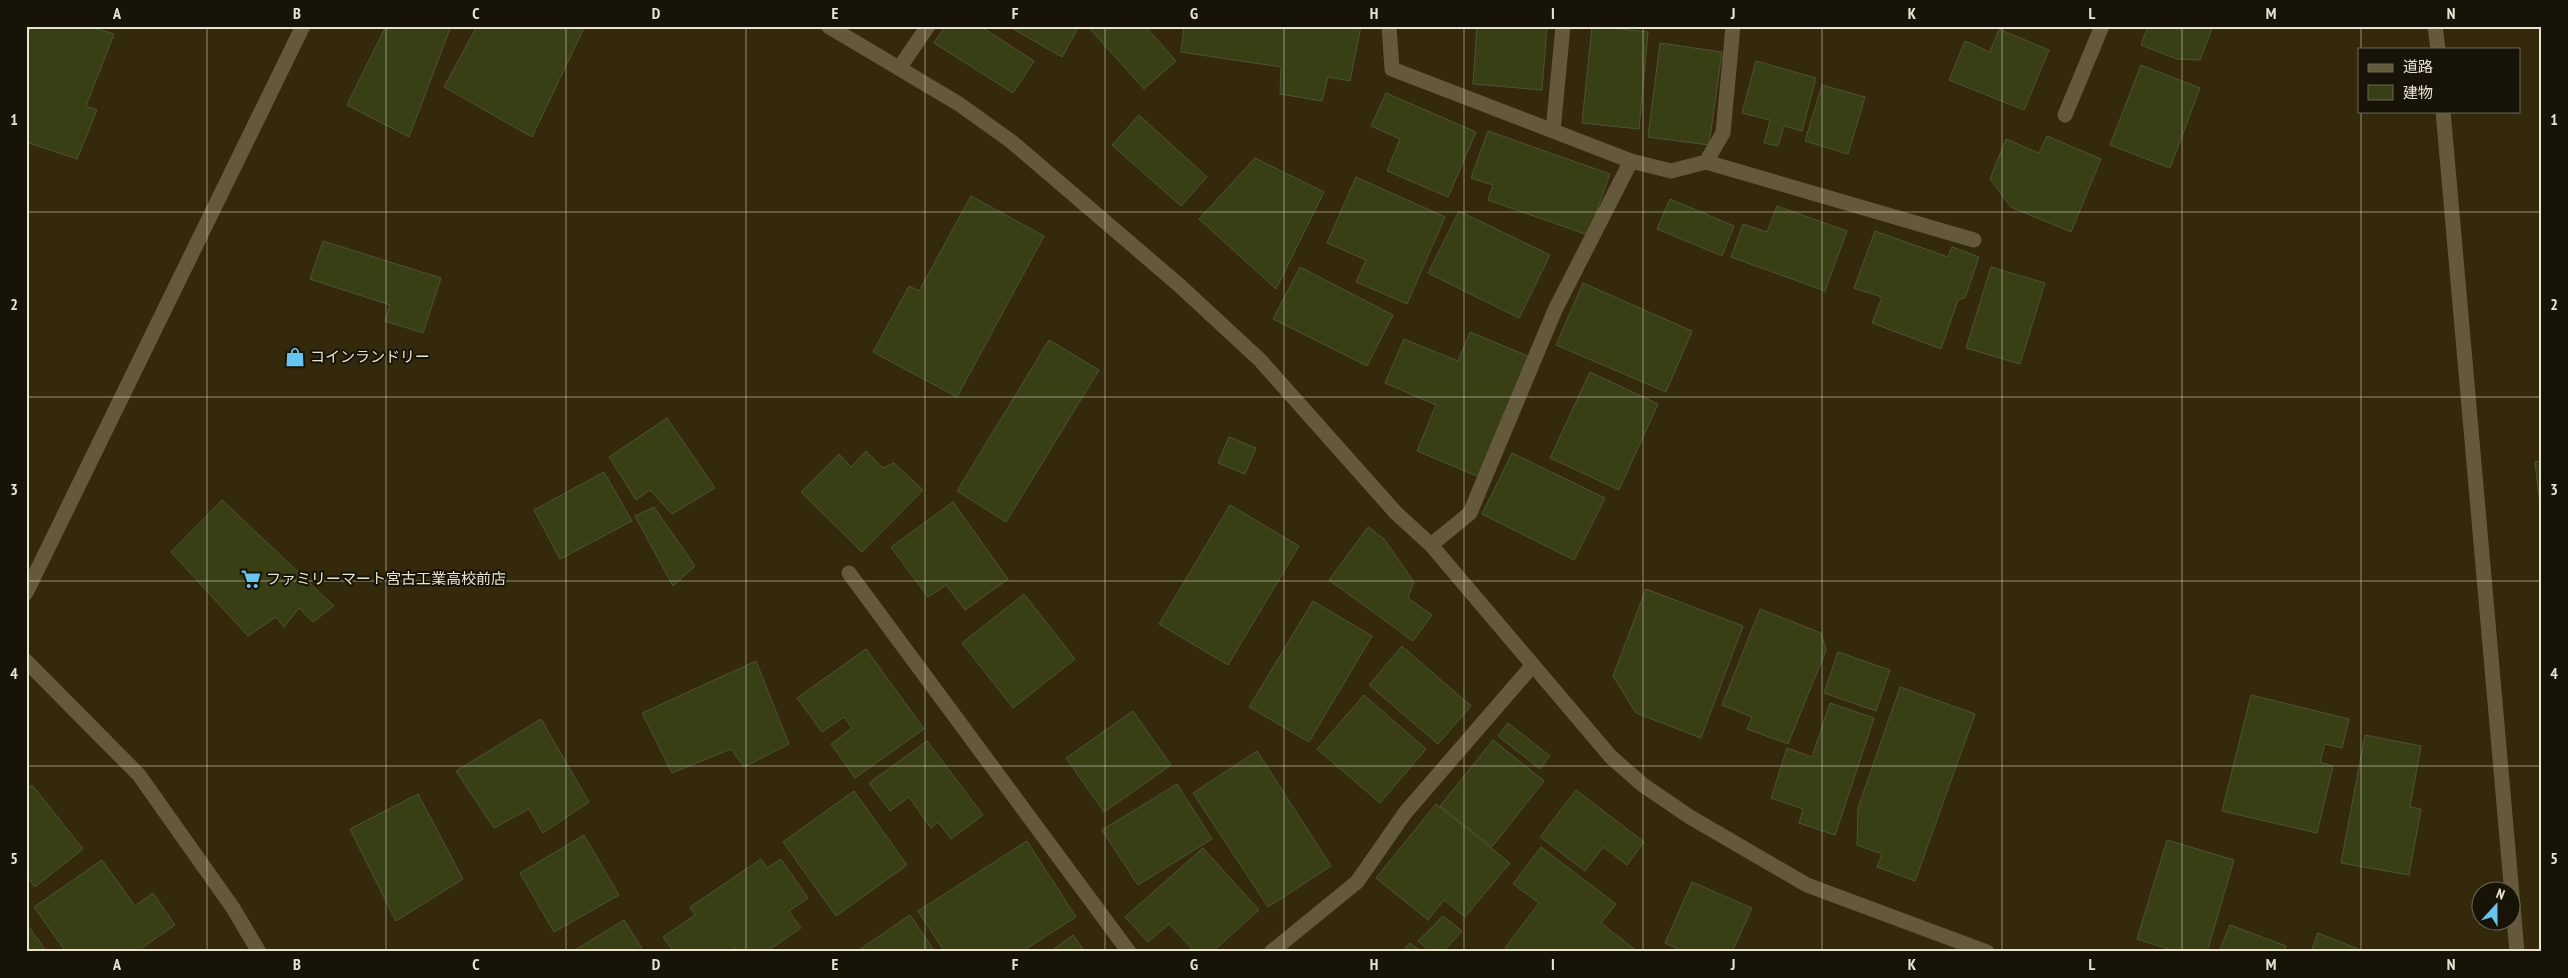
<svg xmlns="http://www.w3.org/2000/svg" width="2568" height="978" font-family="'PT Sans Narrow','Noto Sans JP',sans-serif">
<style>
.building{fill:#383f14;stroke:#4d5335}
.lines{fill:none;stroke-linecap:round;stroke-linejoin:round}
.minor{stroke:#64593b;stroke-width:15}
.grid{fill:none;stroke:#e9e3d2;stroke-width:1;stroke-opacity:0.55}
.labels{text-anchor:middle;stroke-width:4;stroke-linejoin:round;paint-order:stroke}
.poi-label{font-size:15px;fill:#e9e3d2;stroke:#181307;text-anchor:start}
.neatline{fill:none;stroke:#e9e3d2;stroke-width:2}
.grid-label{font-size:16px;text-anchor:middle;font-weight:bold;fill:#e9e3d2}
</style>
<rect width="100%" height="100%" fill="#342a0b"/>
<path class="building" d="M31 26H88L114 34 86 106 97 110 77 159 26 142V40Z
M386 26H451L409 137 347 105Z
M477 26H585L532 137 444 87Z
M945 26H980L1034 61 1013 93 934 43Z
M1008 26H1079L1062 57Z
M1093 26H1145L1176 61 1144 89 1090 29Z
M1184 26H1361L1350 81 1328 77 1322 101 1280 94 1281 67 1181 52Z
M1477 26H1547L1542 90 1473 84Z
M1592 26 1648 32 1639 129 1582 123Z
M2148 26H2213L2200 60 2177 59 2141 45Z
M1999 29 2049 50 2024 110 1949 80 1965 41 1990 52Z
M1660 43 1722 52 1709 145 1648 137Z
M1756 61 1816 78 1802 131 1784 126 1778 146 1764 143 1770 120 1742 113Z
M2141 65 2200 88 2170 168 2110 145Z
M1822 85 1865 97 1848 154 1805 141Z
M1386 93 1476 132 1448 197 1387 171 1400 139 1371 126Z
M1139 115 1207 177 1181 206 1112 145Z
M1488 131 1610 174 1588 235 1488 200 1493 185 1471 178Z
M2047 136 2101 159 2071 232 2011 207 1990 179 2006 139 2039 153Z
M1255 158 1324 192 1276 289 1199 219Z
M1356 177 1445 217 1407 304 1356 282 1366 260 1327 243Z
M971 196 1044 236 957 397 873 352 909 286 919 291Z
M1670 199 1734 226 1722 256 1657 229Z
M1777 206 1847 231 1825 291 1731 257 1743 224 1767 232Z
M1459 211 1550 255 1519 318 1428 273Z
M1875 231 1948 257 1952 247 1979 257 1965 298 1958 300 1941 349 1872 323 1882 297 1854 288Z
M323 241 441 278 423 333 385 321 390 305 310 279Z
M1300 267 1393 315 1367 366 1273 319Z
M1991 267 2045 283 2020 364 1966 348Z
M1583 283 1692 331 1666 392 1556 345Z
M1470 332 1535 359 1484 479 1417 451 1436 405 1385 383 1404 339 1458 361Z
M1049 340 1099 370 1006 522 957 491Z
M1590 372 1658 404 1619 490 1550 458Z
M667 418 715 488 672 514 650 490 636 500 609 457Z
M1229 437 1256 448 1245 474 1218 463Z
M866 451 883 468 894 463 923 490 862 552 801 492 839 454 851 467Z
M1512 453 1605 498 1574 560 1482 514Z
M2542 461V522L2535 462Z
M604 472 632 521 560 559 534 510Z
M222 500 334 606 313 622 299 608 284 627 276 617 248 636 171 552Z
M953 502 1008 579 965 610 946 585 928 597 891 547Z
M1230 505 1299 546 1228 665 1159 624Z
M654 507 695 566 673 586 635 516Z
M1368 527 1384 539 1414 582 1408 598 1432 615 1413 641 1329 580Z
M1646 589 1743 626 1701 738 1636 713 1613 676Z
M1024 594 1075 659 1013 708 962 643Z
M1313 601 1372 636 1309 742 1249 707Z
M1760 609 1821 633 1826 650 1788 744 1747 729 1752 717 1722 705Z
M1402 646 1471 706 1438 744 1369 685Z
M866 649 924 729 855 778 831 744 852 728 844 717 822 732 797 698Z
M1838 652 1890 670 1876 711 1824 693Z
M756 661 789 744 744 767 731 749 672 773 642 713Z
M1900 687 1975 714 1915 881 1877 867 1882 854 1857 845 1858 808Z
M1364 695 1426 749 1380 803 1317 749Z
M2251 695 2349 719 2342 748 2325 744 2320 762 2333 766 2317 833 2222 811Z
M1830 703 1874 718 1835 835 1799 823 1803 809 1771 798 1787 748 1812 757Z
M1133 711 1171 765 1104 812 1066 758Z
M541 719 589 802 543 833 529 809 494 828 456 771Z
M1508 723 1550 756 1540 769 1498 736Z
M2365 735 2421 746 2410 807 2421 809 2409 875 2341 863Z
M1493 740 1544 781 1492 847 1440 806Z
M927 741 983 815 951 839 938 822 931 828 909 797 890 811 869 783Z
M1257 751 1331 866 1268 907 1193 793Z
M1177 784 1212 839 1138 885 1102 830Z
M32 785 83 849 35 887 26 876V789Z
M1576 790 1644 842 1627 865 1603 847 1585 871 1540 837Z
M854 791 907 865 836 916 783 842Z
M418 794 463 879 396 921 350 829Z
M1436 804 1510 863 1465 917 1444 900 1428 920 1376 878Z
M584 835 619 895 554 932 520 873Z
M2167 840 2234 860 2207 952H2178L2137 939Z
M1027 841 1076 917 1021 952H945L918 911Z
M1541 847 1616 904 1601 923 1638 952H1511L1505 948 1539 903 1513 884Z
M1203 848 1259 910 1212 952H1195L1169 924 1148 942 1125 917Z
M761 859 767 868 781 859 808 898 789 911 801 928 766 952H738L735 948 730 952H674L663 937 695 915 690 907Z
M102 860 135 906 153 893 175 925 136 952H66L34 907Z
M1692 882 1752 908 1732 952H1685L1665 943Z
M910 915 935 952H856Z
M1443 916 1462 931 1443 952H1431L1418 941Z
M624 920 644 952H572Z
M26 923 47 952H26Z
M2230 925 2286 946 2284 952H2219Z
M2318 933 2366 952H2311Z
M1073 935 1085 952H1050Z
M1410 943 1422 952H1402Z"/>
<g class="lines">
<path class="minor" d="M828 26 959 104 1012 142 1179 285 1260 360 1396 513 1431 545 1611 757 1643 785 1690 817 1807 885 1987 952
M1389 26 1392 69 1631 161 1671 171 1706 162 1974 240
M2435 26 2438 49
M900 67 928 26
M2443 111 2517 952
M2065 115 2102 26
M1553 131 1563 26
M1706 162 1723 133 1733 26
M1431 545 1470 513 1555 310 1631 161
M849 573 1129 952
M26 593 303 26
M26 661 139 775 233 908 259 952
M1271 952 1357 882 1405 813 1532 666"/>
</g>
<path class="grid" d="M207 26V952M386 26V952M566 26V952M746 26V952M925 26V952M1105 26V952M1284 26V952M1464 26V952M1643 26V952M1822 26V952M2002 26V952M2182 26V952M2361 26V49M2361 111V952M26 212H2542M26 397H2542M26 581H2542M26 766H2542"/>
<defs>
<symbol id="shop-bare" viewBox="-9 -9 18 18"><path d="M-5-2.5h2.3a2.7 3.5 0 0 1 5.4 0H5L5.5 6h-11ZM-1.5-2.5h3a1.5 2.3 0 0 0-3 0Z" fill="#66c4ef" stroke="#181307" stroke-width="2.5" paint-order="stroke"/></symbol>
<symbol id="supermarket-bare" viewBox="-9 -9 18 18"><path d="M-6-5.5h2.5l.6 2H6L4.5 2H-2.5L-4.4-4H-6ZM-1.5 3.2a1.3 1.3 0 1 0 .1 0ZM3 3.2a1.3 1.3 0 1 0 .1 0Z" fill="#66c4ef" stroke="#181307" stroke-width="2.5" paint-order="stroke"/></symbol>
</defs>
<g fill-rule="evenodd">
<use href="#shop-bare" x="281" y="343" width="28" height="28"/>
<use href="#supermarket-bare" x="237" y="565" width="28" height="28"/>
</g>
<g class="labels">
<g class="poi-label">
<text x="310" y="362">コインランドリー</text>
<text x="266" y="584">ファミリーマート宮古工業高校前店</text>
</g>
</g>
<rect width="2568" height="978" fill="none" stroke="#181307" stroke-width="55"/>
<rect x="2358" y="48" width="162" height="65" fill="#181307" stroke="#6c6658"/>
<rect x="2368" y="64" width="25" height="8" fill="#64593b" stroke="#6c6658"/>
<text x="2403" y="72" font-size="15" fill="#e9e3d2">道路</text>
<rect x="2368" y="85" width="25" height="15" fill="#383f14" stroke="#6c6658"/>
<text x="2403" y="98" font-size="15" fill="#e9e3d2">建物</text>
<g transform="translate(2496 906) rotate(21)"><circle r="24" fill="#181307" stroke="#6c6658"/>
<path d="M0-4L9 19L0 12L-9 19Z" fill="#66c4ef"/>
<text y="-8" font-size="14" font-weight="bold" text-anchor="middle" fill="#e9e3d2">N</text>
</g>
<rect x="28" y="28" width="2512" height="922" class="neatline"/>
<g class="grid-label">
<text x="117" y="19">A</text>
<text x="297" y="19">B</text>
<text x="476" y="19">C</text>
<text x="656" y="19">D</text>
<text x="835" y="19">E</text>
<text x="1015" y="19">F</text>
<text x="1194" y="19">G</text>
<text x="1374" y="19">H</text>
<text x="1553" y="19">I</text>
<text x="1733" y="19">J</text>
<text x="1912" y="19">K</text>
<text x="2092" y="19">L</text>
<text x="2271" y="19">M</text>
<text x="2451" y="19">N</text>
<text x="14" y="125">1</text>
<text x="2554" y="125">1</text>
<text x="14" y="310">2</text>
<text x="2554" y="310">2</text>
<text x="14" y="495">3</text>
<text x="2554" y="495">3</text>
<text x="14" y="679">4</text>
<text x="2554" y="679">4</text>
<text x="14" y="864">5</text>
<text x="2554" y="864">5</text>
<text x="117" y="970">A</text>
<text x="297" y="970">B</text>
<text x="476" y="970">C</text>
<text x="656" y="970">D</text>
<text x="835" y="970">E</text>
<text x="1015" y="970">F</text>
<text x="1194" y="970">G</text>
<text x="1374" y="970">H</text>
<text x="1553" y="970">I</text>
<text x="1733" y="970">J</text>
<text x="1912" y="970">K</text>
<text x="2092" y="970">L</text>
<text x="2271" y="970">M</text>
<text x="2451" y="970">N</text>
</g>
</svg>
